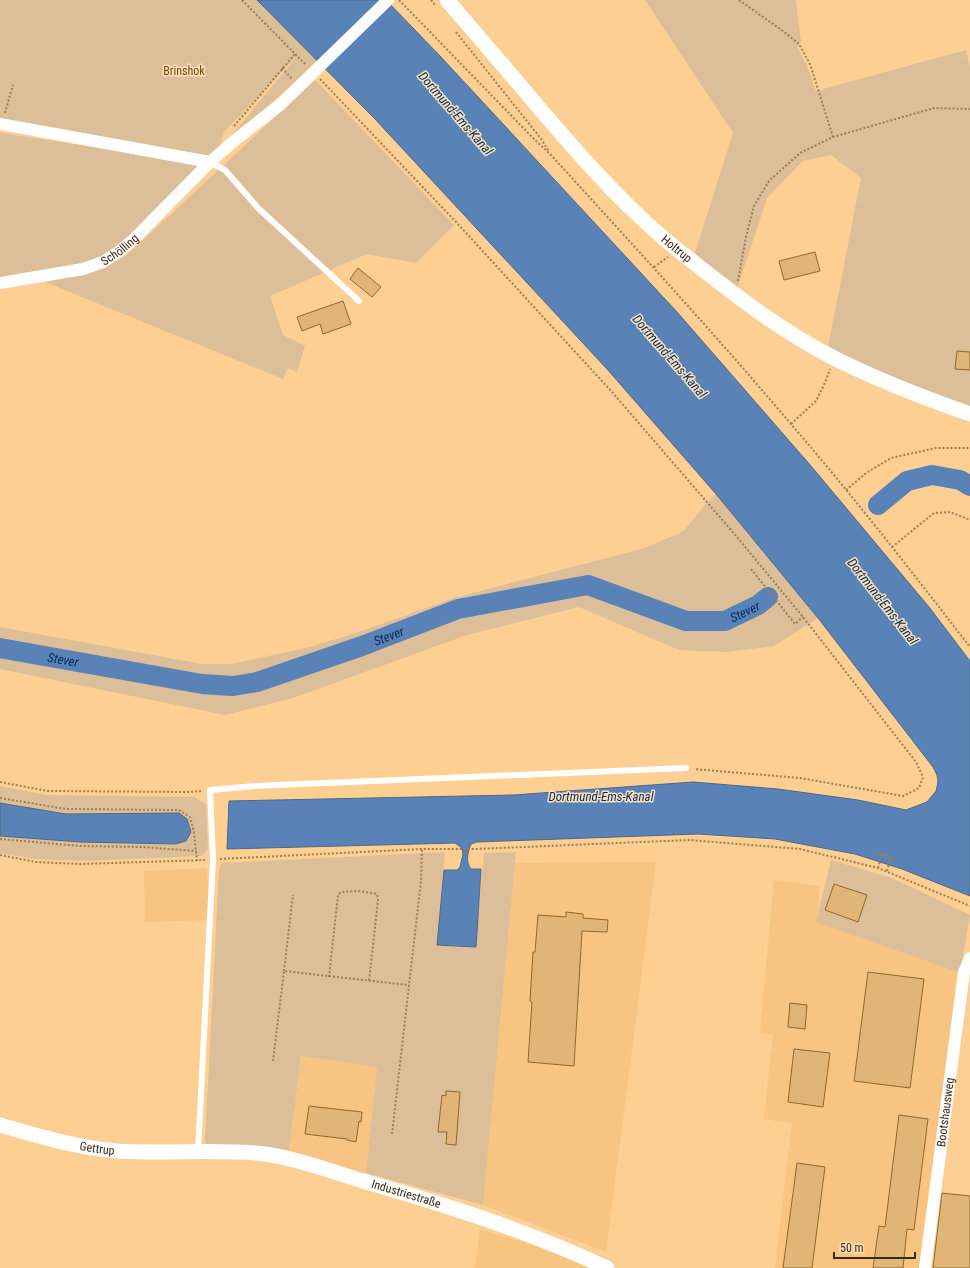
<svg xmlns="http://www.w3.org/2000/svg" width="970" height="1268" font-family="'Roboto Condensed',sans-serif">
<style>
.built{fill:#f7c481}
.green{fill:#dcbe98}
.water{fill:#5983b6;stroke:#506884}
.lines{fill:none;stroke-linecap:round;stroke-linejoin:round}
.river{stroke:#5983b6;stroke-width:20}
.building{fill:#e1b478;stroke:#91682c}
.path{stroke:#9f7e53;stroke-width:2;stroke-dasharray:2 2;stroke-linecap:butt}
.service{stroke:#fff;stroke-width:6}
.minor{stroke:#fff;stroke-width:12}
.tertiary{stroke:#fff;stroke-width:15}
.labels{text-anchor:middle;stroke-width:3;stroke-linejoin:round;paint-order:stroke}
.park-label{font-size:12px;fill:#744b00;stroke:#fce0bd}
.street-label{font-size:12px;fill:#3b2910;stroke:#fce0bd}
.water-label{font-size:13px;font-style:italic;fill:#002c5b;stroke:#fce0bd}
</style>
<rect width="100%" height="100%" fill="#fdcf93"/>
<path class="built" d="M656 862 606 1252 483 1205 515 863Z
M207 868 210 920 145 922 144 871Z
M774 880 819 886 817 922 960 973 920 1268H775L792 1123 764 1119 773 1035 760 1033Z
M301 1056 377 1067 366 1173 289 1152Z
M480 1229 538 1247 592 1268H475Z"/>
<path class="green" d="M0 0H257L318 61 231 139 230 137 295 59H294L223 133 218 154 205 156 0 119Z
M645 0H796L801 42 797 47 807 66 816 91 966 50 970 68V407L827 352 861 178 831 155 803 161 767 198 736 292 695 253 733 133Z
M315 80 454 225 416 263 367 254 270 296 283 335 305 346 297 372 288 368 283 379 45 282 85 273 107 266 127 255Z
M0 133 194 162 199 166 121 248 82 265 0 280Z
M716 494 818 618 774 646 727 652 679 650 579 607 467 635 293 698 225 715 0 669V627L202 664H232L310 647 359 632 454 598 645 548 684 531 704 506Z
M0 786 47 795 194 797 206 804 208 849 202 856 80 861 36 859 0 853V836L80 842 175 844 179 813 66 814 0 803Z
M445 852 437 945 475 947 484 853 516 852 483 1205 366 1173 377 1067 301 1056 289 1152 208 1147 205 1142 219 869 222 863Z
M831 860 892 878 970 915 960 973 816 922Z"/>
<path class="water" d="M257 0H386L441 57 677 312 811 466 929 607 970 661V896L902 869 855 854 775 839 698 834 477 842 471 844C468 851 465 862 471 869H481L476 947 437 945 444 870H457L460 867 463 854 462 848 455 843 227 849 229 801 513 795 693 782 778 789 858 800 906 810 927 802 936 791 938 782 937 775 933 767 818 618 716 494 607 369 374 118Z
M0 803 66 814 179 813 187 819 191 832 186 841 175 844 80 842 0 836Z"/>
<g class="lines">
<g class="river">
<path d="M878 505 907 481 932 475 960 480 970 486"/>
<path id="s1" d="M0 648 202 684 233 686 257 682 362 646 458 609 588 585 686 621H725L758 605 768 597"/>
</g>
</g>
<path class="building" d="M815 252 820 271 784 280 779 261Z
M358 268 381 287 372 297 350 279Z
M343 301 351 324 323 334 320 324 302 331 297 317Z
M957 351 970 352V370L955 369Z
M834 884 867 895 858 922 825 910Z
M566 912 583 914V918L608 920 607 932 582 931 574 1066 528 1062 532 1002 530 1001 533 952H535L538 915 566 917Z
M868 972 924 979 910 1088 854 1081Z
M790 1003 807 1005 805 1029 788 1027Z
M794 1049 830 1053 823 1107 788 1102Z
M446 1091 460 1092 456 1145 446 1144 447 1132H438L442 1095 446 1096Z
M309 1106 362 1112 361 1122 359 1121 356 1142 347 1140V1139L305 1134Z
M899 1115 928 1119 914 1230 907 1229 903 1268H873L879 1226 885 1227Z
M797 1163 825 1167 812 1268H783Z
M942 1193 970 1196V1268H933Z"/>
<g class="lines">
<path class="path" d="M242 0 306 65
M399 0 534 139 551 155C632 244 713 332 791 424 853 496 912 572 970 647
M431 0 435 5
M739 0 783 31 799 44 810 64 833 137
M456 32 542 140 549 152
M282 68 292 79
M320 79 456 222 612 392 737 537 803 617 916 762 923 777 919 788 903 796 800 778 694 769
M5 113 13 85
M234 126 295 54
M654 267 668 257
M738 281 746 237 754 206 769 181 800 153 833 137 934 108 970 109
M791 424 816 401 824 385 830 369
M846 490 866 473 891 458 936 448H970
M892 547 934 513 950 512 970 520
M751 569 795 624 803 617
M0 782 48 791 189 792 202 791
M0 798 66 809 179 810 190 817 194 833 197 861
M0 839 80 846 143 847 196 851
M0 855 36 862 80 864 205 860
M220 859 422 849H476L689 840 800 849 878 868 970 906
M878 868 882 855
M887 871 891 857 877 853C883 855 889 857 895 859
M284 971 293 895
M329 977 338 895 341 892 358 891 377 894 378 900 369 981
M273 1061 284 971 408 985
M392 1134 421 881 422 849"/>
<path class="service" d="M210 162 225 170 258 208 359 301
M198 1152 213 859 210 790 255 786 686 768"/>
<g class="minor">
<path d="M0 124 210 162"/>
<path id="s2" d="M0 283 83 269 103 262 120 251 135 238 210 162 234 141 281 104 388 0"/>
<path id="s3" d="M925 1268 964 972 970 958"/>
</g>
<g class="tertiary">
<path id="s4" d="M447 0C478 36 509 72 540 109 571 145 602 181 637 214 657 234 680 252 702 269 744 302 787 334 834 358 878 380 924 398 970 414"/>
<path id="s5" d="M0 1125C39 1136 77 1148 117 1151 163 1154 210 1149 256 1153 291 1156 330 1171 363 1181 446 1205 529 1231 607 1268"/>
</g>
</g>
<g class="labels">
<g class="park-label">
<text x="184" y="75">Brinshok</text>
</g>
<g class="street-label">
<text dy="4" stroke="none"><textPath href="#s2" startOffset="126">Schölling</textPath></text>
<text dy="4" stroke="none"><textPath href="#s4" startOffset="339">Holtrup</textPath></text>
<text dy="4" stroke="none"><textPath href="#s3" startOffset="157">Bootshausweg</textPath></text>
<text dy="4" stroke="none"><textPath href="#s5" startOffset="100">Gettrup</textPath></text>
<text dy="4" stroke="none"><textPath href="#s5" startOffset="415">Industriestraße</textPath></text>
</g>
<g class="water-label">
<text transform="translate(456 113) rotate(49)" y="5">Dortmund-Ems-Kanal</text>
<text transform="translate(670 356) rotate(49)" y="5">Dortmund-Ems-Kanal</text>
<text transform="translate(883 601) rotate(52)" y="5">Dortmund-Ems-Kanal</text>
<text dy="5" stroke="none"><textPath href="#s1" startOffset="772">Stever</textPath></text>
<text dy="5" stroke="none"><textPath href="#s1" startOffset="400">Stever</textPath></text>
<text dy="5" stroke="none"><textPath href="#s1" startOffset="64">Stever</textPath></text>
<text x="601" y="801">Dortmund-Ems-Kanal</text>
</g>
</g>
<path d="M834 1252v6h81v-6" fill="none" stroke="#3b2910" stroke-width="2"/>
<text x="840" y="1252" font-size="12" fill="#3b2910" stroke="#fce0bd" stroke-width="3" paint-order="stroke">50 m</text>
</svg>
